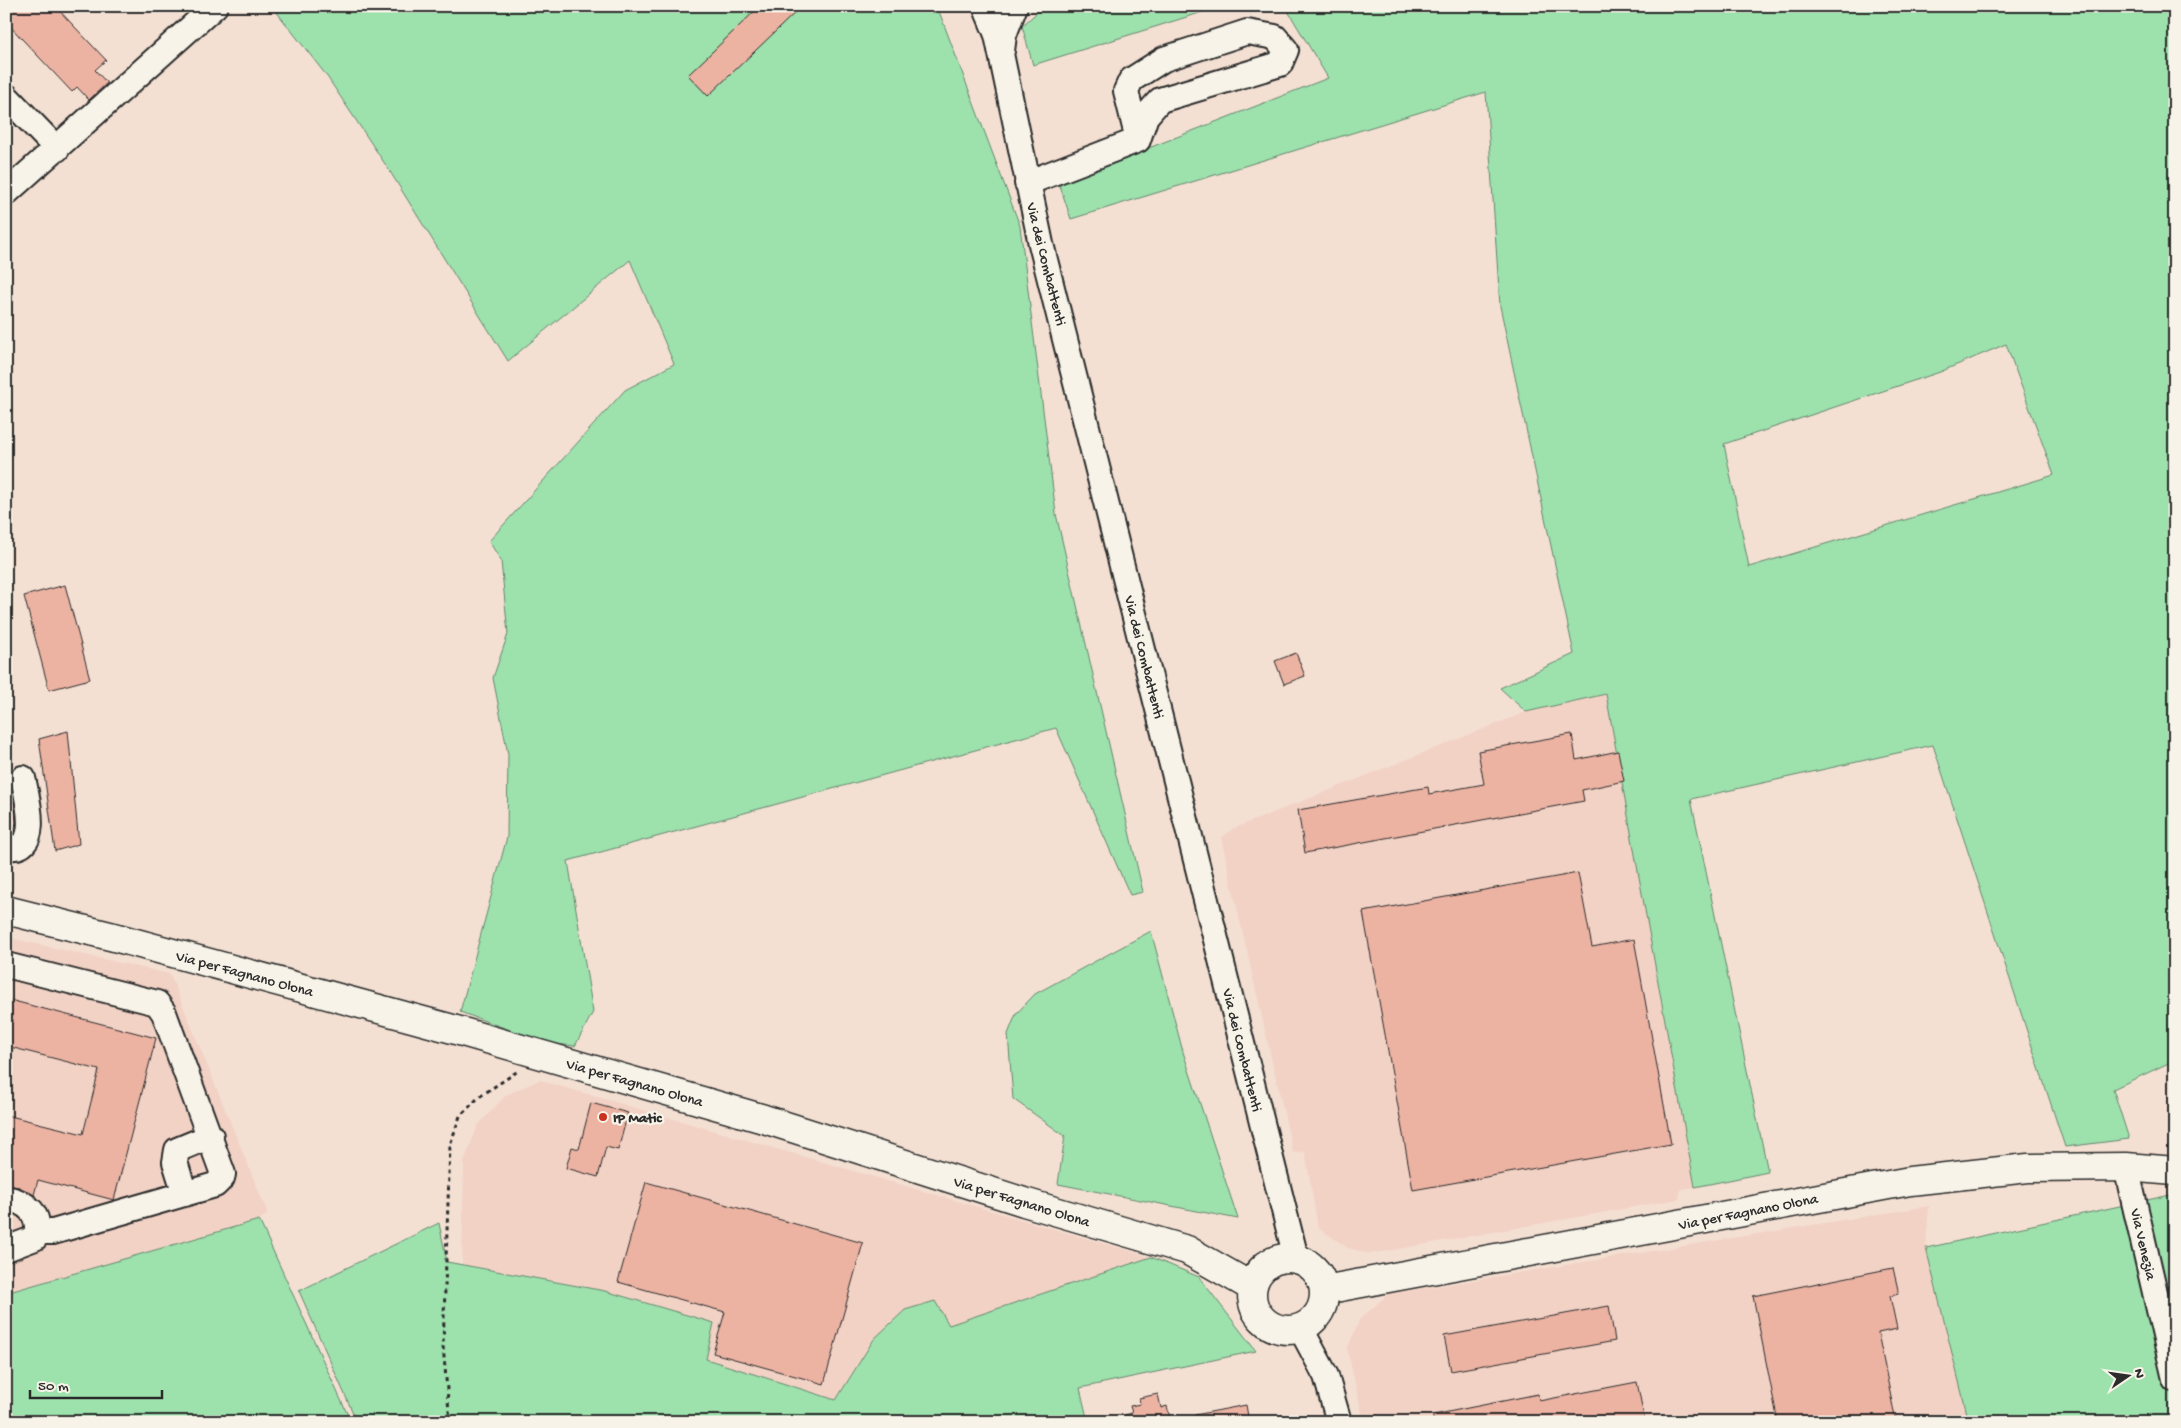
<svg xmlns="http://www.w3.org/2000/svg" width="2181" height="1428" font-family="'Gochi Hand',sans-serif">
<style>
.built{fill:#f2d2c5}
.green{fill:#9de1ad;stroke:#64866c;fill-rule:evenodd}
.building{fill:#ecb3a3;stroke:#2b2b2b}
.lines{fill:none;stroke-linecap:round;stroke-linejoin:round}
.minor-casing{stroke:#2b2b2b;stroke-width:28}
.major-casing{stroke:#2b2b2b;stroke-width:31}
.path{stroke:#2b2b2b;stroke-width:3;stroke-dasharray:4 4;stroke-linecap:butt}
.minor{stroke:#f7f3e8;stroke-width:24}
.major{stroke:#f7f3e8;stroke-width:28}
.poi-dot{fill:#c8321e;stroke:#f7f3e8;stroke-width:2}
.labels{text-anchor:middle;stroke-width:4.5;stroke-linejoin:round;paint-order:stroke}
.street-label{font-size:15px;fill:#2b2b2b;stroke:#f7f3e8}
.poi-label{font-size:15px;font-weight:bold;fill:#2b2b2b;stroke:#f7f3e8;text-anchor:start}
</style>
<rect width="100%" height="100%" fill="#f4e0d3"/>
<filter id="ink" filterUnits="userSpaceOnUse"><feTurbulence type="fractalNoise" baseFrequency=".02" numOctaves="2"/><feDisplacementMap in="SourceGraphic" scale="10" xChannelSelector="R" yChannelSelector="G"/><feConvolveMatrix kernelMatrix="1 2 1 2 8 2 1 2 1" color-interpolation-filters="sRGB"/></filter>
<g filter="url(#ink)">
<path class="built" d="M1606 694 1695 1187 1681 1189 1679 1199 1370 1254 1348 1248 1318 1228 1305 1152 1293 1153 1221 838 1232 829 1526 712Z
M6 937 170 974 268 1214 259 1220 6 1293Z
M539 1080 1151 1257 948 1326 873 1339 836 1400 706 1359 714 1323 605 1291 462 1264 464 1161 478 1125 506 1095Z
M1929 1206 1926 1248 1969 1422H1364L1347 1349 1360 1319 1388 1294Z"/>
<path class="green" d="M272 6H937L1020 226 1056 514 1143 892 1130 895 1056 728 568 861 593 1012 575 1046 546 1043 460 1012 507 837 508 754 493 678 508 634 501 561 489 541 625 390 674 364 630 260 508 361 389 170 326 75Z
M1044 6H1222L1033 65 1022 26Z
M1285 6H2175V1060L2113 1089 2129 1139 2065 1147 1933 745 1691 799 1768 1172 1695 1187 1606 694 1526 712 1500 688 1574 654 1500 306 1486 92 1071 219 1059 183 1328 78ZM2006 344 2054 475 1749 567 1724 444 1940 372Z
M1151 931 1183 1052 1238 1219 1058 1184 1065 1136 1013 1099 1008 1034 1016 1014 1035 994Z
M2175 1194V1422H1969L1926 1248Z
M259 1220 351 1422H6V1293Z
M439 1223 447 1262 605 1291 714 1323 706 1359 836 1400 874 1339 905 1310 935 1301 949 1325 1151 1257 1199 1277 1256 1351 1080 1388 1088 1422H357L299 1291Z"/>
<path class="building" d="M6 6H55L106 60 95 70 107 83 89 100 77 87 72 92 6 22Z
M760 6H802L708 96 688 75Z
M65 585 90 679 49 690 24 596Z
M1296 653 1305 676 1284 684 1275 661Z
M68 731 79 844 55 851 39 739Z
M1572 734 1576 760 1618 751 1624 781 1582 790 1584 801 1305 853 1298 810 1428 787 1429 794 1484 784 1478 751Z
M6 800 14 802 16 822 14 833 6 832Z
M1578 873 1592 947 1634 939 1671 1144 1413 1190 1363 912Z
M6 999 156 1038 114 1200 38 1180 34 1195 19 1187 6 1185V1115L83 1134 99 1070 6 1046Z
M591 1103 628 1113 618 1150 606 1147 598 1177 566 1168 572 1147 579 1149Z
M646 1182 863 1243 824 1384 713 1353 725 1312 618 1282Z
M1893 1268 1899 1294 1890 1296 1897 1329 1878 1333 1896 1422H1778L1753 1296Z
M1609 1306 1615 1341 1451 1371 1444 1336Z
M1637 1382 1645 1422H1433V1415L1538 1394 1539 1401Z
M1158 1394 1161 1408 1167 1406 1171 1422H1125V1415L1132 1413 1130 1406 1140 1404 1139 1398Z
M1246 1405 1249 1422H1196L1195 1415Z"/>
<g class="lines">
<defs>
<path id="minor" d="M985 6 997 35 1041 244 1296 1258
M1247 32 1275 37 1286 50 1280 64 1160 100 1146 116 1138 140 1126 91 1131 80 1164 59Z
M1002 51 1004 35 1015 6
M6 96 57 149
M1027 183 1138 140
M6 193 215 6
M6 846C43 856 27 796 23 778
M6 965 157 1003 164 1013 223 1174 222 1178 215 1185 53 1232H37
M2126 1167 2175 1379
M185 1194 175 1162 177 1150 211 1136
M6 1198C27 1202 43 1215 35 1238L6 1249
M1301 1329 1326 1376 1339 1422"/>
<path id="major" d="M6 910 114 937 449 1028 764 1119 1024 1202 1187 1250 1252 1287
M1252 1294a36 36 0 1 1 72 0a36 36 0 1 1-72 0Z
M1324 1290 1910 1181 2028 1168 2126 1167 2175 1171"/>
</defs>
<use href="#minor" class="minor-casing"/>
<use href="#major" class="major-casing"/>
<path class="path" d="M450 1422 443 1346 450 1145 460 1116 479 1097 518 1071"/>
<use href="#minor" class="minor"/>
<use href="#major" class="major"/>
</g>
</g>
<circle class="poi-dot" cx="603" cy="1117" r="5"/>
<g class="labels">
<g class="street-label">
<text transform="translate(1047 264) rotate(76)" y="5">Via dei Combattenti</text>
<text transform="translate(1145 657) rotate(76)" y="5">Via dei Combattenti</text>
<text transform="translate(245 973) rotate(15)" y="5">Via per Fagnano Olona</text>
<text transform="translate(1243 1050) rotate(76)" y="5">Via dei Combattenti</text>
<text transform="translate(635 1082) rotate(16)" y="5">Via per Fagnano Olona</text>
<text transform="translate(1022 1201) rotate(17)" y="5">Via per Fagnano Olona</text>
<text transform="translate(1748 1211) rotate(-11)" y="5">Via per Fagnano Olona</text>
<text transform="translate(2144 1244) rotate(77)" y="5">Via Venezia</text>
</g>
<g class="poi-label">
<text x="613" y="1122">IP Matic</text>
</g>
</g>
<rect width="2181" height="1428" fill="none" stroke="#f7f3e8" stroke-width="25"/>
<rect x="12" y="12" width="2156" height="1403" fill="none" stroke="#2b2b2b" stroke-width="2" filter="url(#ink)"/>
<g transform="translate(2128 1376) rotate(77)" stroke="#f7f3e8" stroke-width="4" paint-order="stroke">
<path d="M0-4L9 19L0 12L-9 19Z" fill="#2b2b2b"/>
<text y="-8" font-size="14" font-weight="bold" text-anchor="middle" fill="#2b2b2b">N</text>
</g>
<path d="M30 1390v8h132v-8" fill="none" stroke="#2b2b2b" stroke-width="2.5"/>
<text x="38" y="1390" font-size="15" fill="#2b2b2b" stroke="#f7f3e8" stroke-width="4" paint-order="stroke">50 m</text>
</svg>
